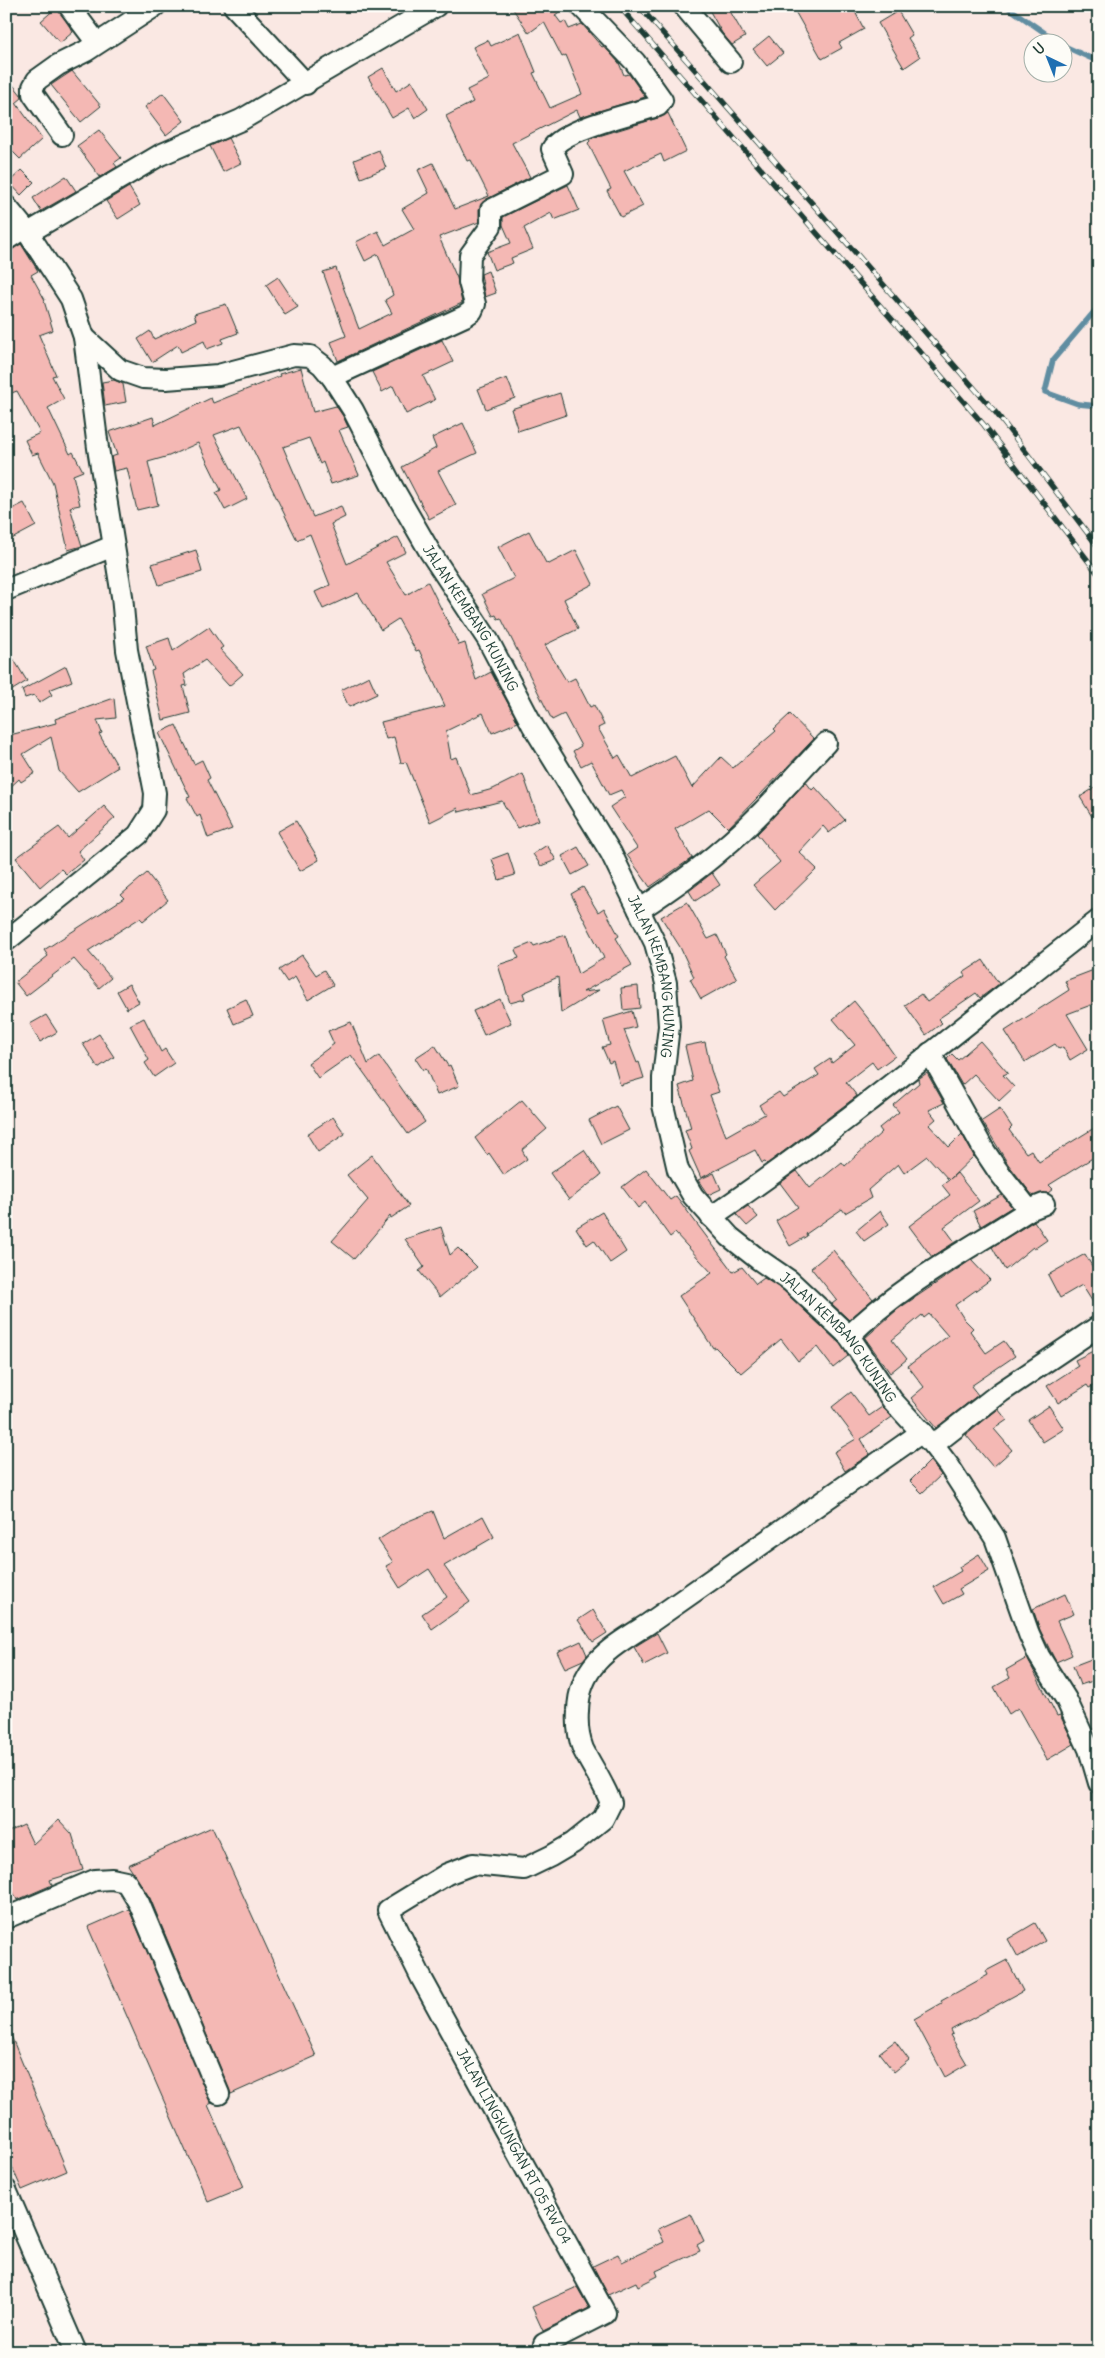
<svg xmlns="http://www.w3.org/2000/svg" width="1105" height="2358" font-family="Delius,sans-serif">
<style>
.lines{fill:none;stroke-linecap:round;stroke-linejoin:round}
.stream{stroke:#608da1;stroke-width:5.5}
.building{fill:#f4b8b4;stroke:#1f3d34}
.minor-casing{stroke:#1f3d34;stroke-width:24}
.minor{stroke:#fdfcf7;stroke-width:20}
.rail-casing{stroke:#1f3d34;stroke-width:5.5}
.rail{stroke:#fdfcf7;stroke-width:4;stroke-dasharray:11;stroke-linecap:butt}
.labels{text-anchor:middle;stroke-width:4;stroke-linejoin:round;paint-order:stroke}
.street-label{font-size:14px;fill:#1f3d34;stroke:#fdfcf7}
</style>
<rect width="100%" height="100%" fill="#fae8e3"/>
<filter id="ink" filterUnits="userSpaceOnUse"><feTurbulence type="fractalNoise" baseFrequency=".02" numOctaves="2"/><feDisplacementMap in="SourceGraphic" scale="10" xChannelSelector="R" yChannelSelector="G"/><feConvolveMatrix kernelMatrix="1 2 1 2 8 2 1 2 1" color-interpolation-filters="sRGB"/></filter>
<g filter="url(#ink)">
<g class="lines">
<path class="stream" d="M1006 6 1058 42
M1062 45 1099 62
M1099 306 1053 360 1045 392 1078 404 1099 406"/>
</g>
<path class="building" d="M511 6H568L555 15 561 23 565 21 569 29 582 24 602 47 604 46 619 63 624 75 629 74 645 97 580 117 577 110 512 143 530 177 485 200 479 209V222L439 237 457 278 462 303 338 361 331 342 346 336 323 272 336 268 359 329 392 313 385 300 393 295 378 254 365 261 356 242 378 231 385 245 414 229 402 209 429 193 418 170 433 163 455 209 489 196 471 160 467 161 446 116 473 102 467 90 489 79 473 47 488 40 491 46 520 32 536 72 533 73 550 108 582 94 566 55 562 57 544 22 529 33Z
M707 6H727L745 37 732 45 722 33Z
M792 6H852L864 29 839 43 842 48 822 59Z
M57 7 73 32 60 43 41 21Z
M898 11 912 35 908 38 920 57 904 68 878 23Z
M769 36 783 53 767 66 753 49Z
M383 68 396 91 412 81 428 109 415 118 409 108 392 118 368 77Z
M72 71 101 106 81 122 51 85Z
M6 76 22 96V98L16 103 42 139 20 159 6 145Z
M163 93 184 121 166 135 145 107Z
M668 113 686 151 664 162 661 154 624 171 643 206 621 217 607 191 611 189 588 143 590 141 589 139 661 117Z
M99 130 121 158 114 163 117 167 100 177 77 146Z
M228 138 241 163 223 172 210 146Z
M379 150 386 168 361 178 354 160Z
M22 170 34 182 21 195 9 182Z
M66 176 76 191 41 211 33 198Z
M568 185 579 210 554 220 551 213 524 228 533 249 511 258 513 263 494 270 487 252 511 243 503 225V217Z
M129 187 140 205 118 219 106 201Z
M21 244 38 271 31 275 45 300 44 301 53 330 39 335 56 375 52 376 64 399 48 408 70 454 73 452 83 471 73 475 80 505 70 507 82 546 68 550 53 483 38 453 32 455 25 440 40 433 17 391 6 395V252Z
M488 271 496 293 485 297 481 274Z
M278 277 298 307 285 315 266 285Z
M226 304 238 333 222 339 223 343 207 349 204 341 181 352 178 345 152 362 138 339 150 331 154 339 196 320 194 314Z
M442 340 453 362 423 376 435 400 406 414 393 386 382 392 372 372Z
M301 368 313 412 336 406 343 416 348 427 339 430 359 475 331 484 323 462 320 464 309 438 283 447 313 517 341 506 345 517 331 524 347 564 398 537 406 552 386 562 406 595 428 582 459 645 465 643 476 680 491 672 518 722 492 733 483 713 446 731 451 759 456 757 471 795 493 789 523 774 539 820 517 828 502 801 459 812 458 808 430 822 406 762 401 763 394 737 386 739 381 722 445 706 419 650 416 651 398 619 381 630 358 593 323 609 315 592 330 585 310 534 297 540 241 425 214 435 247 499 225 510 216 493 221 490 198 443 169 456 148 462 158 505 137 510 127 468 114 471 111 457 117 455 109 432 153 417 155 425 211 398 213 403 280 376 279 374Z
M507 378 515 398 486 409 478 389Z
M114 380 123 384 126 402 105 406 102 382Z
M560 393 566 415 518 431 511 409Z
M463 423 477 453 438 471 456 505 429 519 402 467 436 448 432 438Z
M24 503 36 526 6 542V512Z
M529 531 546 563 549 564 576 550 593 584 564 599 578 629 545 645 567 682 575 678 590 707 594 705 604 725 598 728 615 758 619 755 632 778 675 756 692 788 721 757 733 768 776 731 774 729 790 714 814 739 728 828 709 809 675 829 692 858 650 887 627 855 637 848 610 807 625 797 621 790 609 795 591 761 581 766 573 751 581 746 564 714 552 720 501 618 498 619 496 615 493 616 482 594 514 578 498 547Z
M196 550 202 572 159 585 152 564Z
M209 627 223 647 220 649 243 674 229 686 205 660 184 674 187 685 183 686 190 713 163 720 151 671 154 670 146 646 169 638 173 651Z
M6 647 27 681 6 694Z
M66 666 72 681 49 690 52 695 39 703 34 695 25 698 22 690Z
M369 676 377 694 349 707 341 690Z
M114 698 116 718 97 720 102 733 99 734 118 767 78 792 59 771 51 737 23 754 35 773 21 782 19 779 6 791V729L10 735 56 723 55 719Z
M176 725 194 764 202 760 210 778 207 780 232 829 208 838 200 815 197 817 187 798 190 797 159 733Z
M806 782 812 790 815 787 845 820 829 833 823 826 799 852 817 869 775 910 753 885 780 862 757 834Z
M1099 785V828L1080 797Z
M104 806 115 818 78 851 84 860 66 874 61 869 40 887 16 858 59 827 68 838Z
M296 821 319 860 300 871 277 832Z
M547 845 556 860 541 866 533 854Z
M578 847 589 866 572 875 562 856Z
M508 853 515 875 499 880 492 859Z
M147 873 168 900 143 921 140 918 88 951 111 978 99 988 74 959 26 996 15 982 48 956 44 950 124 898 121 895Z
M712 873 720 885 695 901 689 891Z
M583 887 598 912 604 908 619 936 616 938 632 965 583 992 599 990 561 1013 558 977 523 993 525 999 510 1003 498 965 519 958 515 950 532 943 534 946 565 935 578 974 604 958 571 894Z
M687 902 708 939 717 935 726 954 724 956 737 979 701 999 690 979 694 977 680 947 661 917Z
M302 955 316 975 324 970 333 985 308 1000 295 977 287 982 279 970Z
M983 960 999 984 980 998 976 993 938 1019 942 1023 926 1035 905 1005 921 994 927 1002 965 976 963 973Z
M1099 968V1002L1067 1014 1088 1049 1070 1060 1063 1047 1059 1049 1055 1044 1025 1062 1005 1031 1069 990 1065 981Z
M129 984 139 1002 127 1009 117 991Z
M638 986 640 1008 623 1010 621 988Z
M246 999 253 1016 234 1024 227 1008Z
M500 999 511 1023 484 1035 473 1011Z
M854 1001 871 1022 895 1056 877 1069 872 1062 846 1082 857 1096 767 1164 765 1162 762 1163 755 1150 701 1178 689 1151 692 1149 685 1130 691 1128 679 1086 693 1081 685 1046 705 1042 711 1070 719 1092 710 1095 726 1136 765 1114 759 1105 779 1092 783 1097 819 1075 815 1069 830 1059 832 1063 855 1045 833 1019Z
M632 1011 636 1027 624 1030 637 1063 639 1062 644 1078 620 1085 613 1061 609 1063 602 1047 610 1045 603 1020Z
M46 1015 57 1032 40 1042 30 1024Z
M144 1018 161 1052 165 1049 174 1063 154 1077 145 1063 149 1060 130 1025Z
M351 1022 368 1064 379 1056 425 1122 408 1134 351 1055 318 1078 308 1063 334 1044 328 1031Z
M99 1034 114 1057 98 1068 83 1044Z
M980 1041 1008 1073 1003 1075 1014 1087 999 1101 974 1074 962 1085 947 1059 952 1054 958 1060Z
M435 1045 448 1066 450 1065 459 1086 437 1095 426 1068 423 1070 415 1058Z
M927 1073 944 1103 929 1110 936 1119 929 1125 949 1147 962 1134 974 1156 950 1179 957 1173 979 1201 944 1227 955 1242 932 1257 909 1226 950 1195 942 1185 949 1180 927 1156 904 1173 898 1164 868 1190 871 1198 845 1213 842 1209 806 1234 807 1236 790 1246 776 1221 798 1207 780 1183 797 1171 810 1188 842 1162 845 1166 882 1132 879 1128 899 1112 893 1105 919 1083 918 1079Z
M522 1100 547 1129 522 1150 527 1159 504 1175 489 1153 487 1155 475 1138Z
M616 1106 629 1130 601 1144 589 1120Z
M1000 1109 1012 1127 1009 1130 1026 1153 1031 1150 1039 1162 1099 1125V1154L1049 1185 1053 1189 1048 1193 1033 1196 1008 1164 982 1121Z
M333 1117 345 1134 318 1152 307 1134Z
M584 1150 601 1175 569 1200 550 1173Z
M372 1155 409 1206 391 1218 390 1216 354 1259 332 1241 368 1200 347 1175Z
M646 1169 670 1200 676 1196 733 1272 742 1267 756 1284 764 1278 783 1290 840 1344 848 1356 833 1368 817 1347 798 1361 781 1339 741 1373 715 1347 713 1348 679 1296 712 1273 675 1233 670 1237 645 1202 638 1208 622 1187Z
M714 1173 721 1189 708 1195 698 1180Z
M1002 1195 1012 1207 981 1226 973 1211Z
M748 1206 758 1217 747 1226 736 1214Z
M880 1211 889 1224 864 1241 856 1231Z
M602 1212 626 1252 610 1263 594 1240 587 1245 576 1228Z
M1034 1221 1047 1240 1034 1249 1033 1247 1005 1270 992 1247Z
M441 1227 450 1255 458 1248 477 1267 440 1297 419 1271 424 1267 405 1239Z
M833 1250 873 1299 849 1320 832 1304 837 1300 811 1268Z
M1085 1254 1099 1278V1312L1082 1285 1060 1298 1048 1275Z
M971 1260 990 1280 955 1305 964 1319 973 1328 970 1331 986 1353 1004 1341 1015 1356 971 1386 978 1395 936 1428 911 1398 924 1387 908 1366 948 1336 929 1314 924 1318 922 1315 892 1340 907 1359 890 1373 865 1338 898 1309Z
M1099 1348V1383L1089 1388 1087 1385 1058 1403 1047 1386 1078 1366 1075 1360Z
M851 1392 869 1416 882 1407 892 1417 861 1439 870 1454 845 1471 834 1452 856 1439 832 1407Z
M1049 1406 1064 1429 1043 1442 1028 1420Z
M998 1409 1007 1420 994 1429 1012 1450 993 1467 966 1435Z
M930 1461 941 1475 922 1493 910 1481Z
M433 1511 444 1538 483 1516 494 1537 444 1566 470 1602 432 1629 422 1614 447 1597 429 1569 400 1588 386 1566 393 1562 378 1540 406 1522Z
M979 1554 989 1571 959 1589 962 1594 944 1604 934 1587 961 1571 959 1567Z
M1065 1594 1074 1614 1057 1621 1072 1655 1056 1662 1040 1630 1033 1609Z
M593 1610 607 1633 593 1642 578 1620Z
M657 1633 667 1653 644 1665 634 1647Z
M581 1641 587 1655 583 1660 565 1668 557 1652Z
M1099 1656V1679L1080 1685 1073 1666Z
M1027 1658 1057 1716 1060 1715 1074 1744 1047 1760 1018 1708 1009 1714 994 1687 1010 1678 1006 1670Z
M59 1820 72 1834 83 1870 50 1880 52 1885 17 1900 6 1878V1833L24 1825 33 1844Z
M212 1827 316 2056 231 2094 150 1898 128 1865Z
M129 1909 212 2103 208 2105 244 2187 208 2202 88 1927Z
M1035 1923 1045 1941 1018 1957 1008 1939Z
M1007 1960 1023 1991 951 2030 953 2034 950 2035 967 2064 945 2077 914 2019 942 2003 941 2001 988 1975 986 1971Z
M7 2026 67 2171 22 2190 6 2153Z
M895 2041 909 2060 894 2072 879 2053Z
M691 2214 704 2241 697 2245 700 2251 656 2271 658 2276 638 2286 636 2282 608 2295 593 2266 618 2254 622 2262 664 2242 658 2229Z
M577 2287 589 2308 543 2331 532 2307Z"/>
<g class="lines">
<defs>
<g id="minor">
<path d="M69 6 97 43"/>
<path d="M234 6 306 84"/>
<path d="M684 6 731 62"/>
<path d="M62 135 33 94V87L37 80 58 65 86 51 155 6"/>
<path d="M6 206 28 233 71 299 84 337 98 448 122 596 127 650 155 793 154 810 138 835 6 941"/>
<path d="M28 233 160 155 241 120 436 6"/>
<path d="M6 240 24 228"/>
<path id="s1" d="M84 337 120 370 143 378 166 379 218 375 294 355 310 356 322 365 332 377 353 410 393 488 430 552 488 640 533 726 611 853 655 943 666 983 669 1026 663 1078V1105L678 1170 693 1196 730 1237 758 1259 790 1281 849 1336 892 1400 933 1445 949 1466 995 1538 1029 1634 1039 1656 1066 1699 1089 1749 1099 1783"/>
<path d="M332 377 465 316 472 311 475 304 469 282 470 255 491 226V210L563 174 552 149C563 129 634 113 658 106L662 100 635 62 581 6"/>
<path d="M6 590 113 546"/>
<path d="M639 910C668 891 696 872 722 849 760 818 792 779 826 743"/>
<path d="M930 1053 984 1150 998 1171 1029 1210"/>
<path d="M711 1217C846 1126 970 1020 1099 920"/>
<path d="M849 1336C901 1284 968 1250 1029 1210L1044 1204"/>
<path d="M933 1445 1001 1392 1099 1326"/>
<path d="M6 1918 95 1880 112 1879 126 1882 139 1903 219 2094"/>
<path d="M6 2190 76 2352"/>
<path d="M548 2352 544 2344 605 2313 422 1979 388 1910 447 1874 473 1864 524 1869 551 1856 573 1843 603 1819 611 1803C604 1784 592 1767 583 1749 578 1736 577 1725 578 1711 579 1664 612 1647 648 1624L922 1432"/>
</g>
</defs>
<use href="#minor" class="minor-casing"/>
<use href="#minor" class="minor"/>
<defs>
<path id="rail" d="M619 6 984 425 1099 575
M639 6 997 414 1099 548"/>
</defs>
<use href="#rail" class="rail-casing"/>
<use href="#rail" class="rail"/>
</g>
</g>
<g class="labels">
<g class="street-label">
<text dy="5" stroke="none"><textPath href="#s1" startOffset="552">JALAN KEMBANG KUNING</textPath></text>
<text dy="5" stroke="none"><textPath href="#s1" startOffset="958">JALAN KEMBANG KUNING</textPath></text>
<text dy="5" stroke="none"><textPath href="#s1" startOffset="1391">JALAN KEMBANG KUNING</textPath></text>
<text transform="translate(514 2146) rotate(61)" y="5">JALAN LINGKUNGAN RT 05 RW 04</text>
</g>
</g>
<rect width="1105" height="2358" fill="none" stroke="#fdfcf7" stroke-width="25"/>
<rect x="12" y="12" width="1080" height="2333" fill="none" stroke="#1f3d34" stroke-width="2" filter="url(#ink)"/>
<g transform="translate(1048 58) rotate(317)"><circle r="24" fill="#fdfcf7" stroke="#a4b0a9"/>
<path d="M0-4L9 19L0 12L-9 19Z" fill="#1f6fb2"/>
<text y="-8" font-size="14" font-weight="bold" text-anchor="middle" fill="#1f3d34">U</text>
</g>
</svg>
